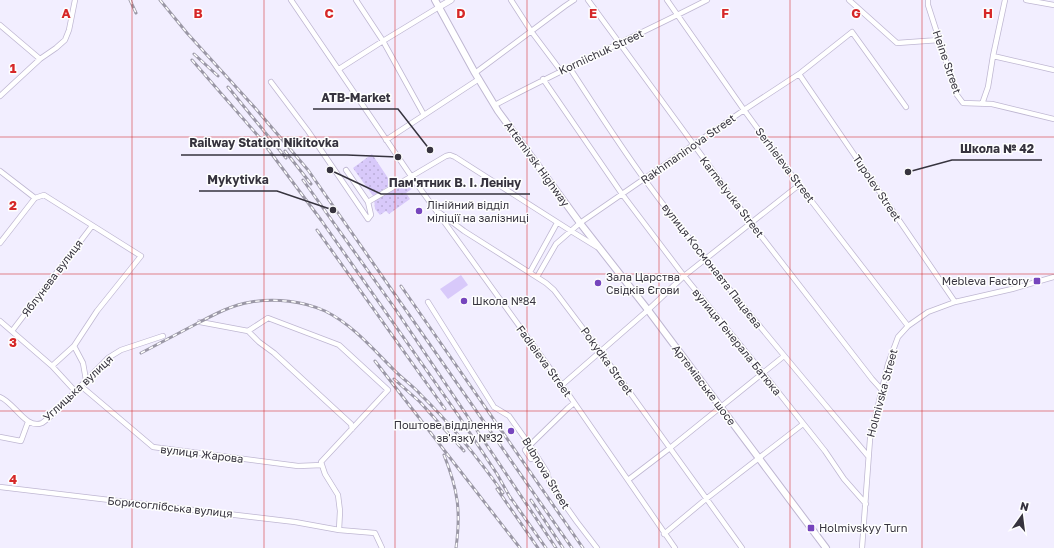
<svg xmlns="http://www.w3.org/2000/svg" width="1054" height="548" font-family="'Golos Text',sans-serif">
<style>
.grass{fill:#d8c9fa}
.park{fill:url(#park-dots)}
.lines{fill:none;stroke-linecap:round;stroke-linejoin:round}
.minor-casing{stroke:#bfb7d2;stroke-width:6}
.tertiary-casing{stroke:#bfb7d2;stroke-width:7}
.secondary-casing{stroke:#bfb7d2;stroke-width:8}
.minor{stroke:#fff;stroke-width:4.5}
.tertiary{stroke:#fff;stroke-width:5.5}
.secondary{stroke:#fff;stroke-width:6}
.rail-casing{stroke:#9b98a6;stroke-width:3}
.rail{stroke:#fefefe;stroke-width:1.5;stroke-dasharray:4.5;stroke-linecap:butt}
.grid{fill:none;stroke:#d62828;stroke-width:1;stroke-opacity:0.55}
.poi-dot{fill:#7645bd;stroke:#fefefe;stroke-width:1.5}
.labels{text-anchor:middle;stroke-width:3;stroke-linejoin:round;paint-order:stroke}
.street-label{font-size:11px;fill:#36333e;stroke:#fefefe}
.poi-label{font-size:11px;fill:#36333e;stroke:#fefefe;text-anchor:start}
.grid-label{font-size:13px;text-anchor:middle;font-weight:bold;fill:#d62828;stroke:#fefefe;stroke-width:3;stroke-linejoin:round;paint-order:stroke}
.leader{fill:none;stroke:#36333e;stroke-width:1.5}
.callout-dot{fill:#36333e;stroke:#fefefe;stroke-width:1.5}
.callout-label{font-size:12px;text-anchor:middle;font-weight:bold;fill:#36333e;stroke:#fefefe;stroke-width:3;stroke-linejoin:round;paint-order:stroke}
</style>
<defs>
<pattern id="park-dots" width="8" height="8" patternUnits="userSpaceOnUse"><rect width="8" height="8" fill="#d8c9fa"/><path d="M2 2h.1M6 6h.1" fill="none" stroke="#baadd7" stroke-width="1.8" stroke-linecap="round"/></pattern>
</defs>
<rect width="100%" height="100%" fill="#f2eeff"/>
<path class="grass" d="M461 275 468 285 448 299 440 289Z"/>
<path class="park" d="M372 154 392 184 373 196 353 168Z
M411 176 417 185 406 193 410 199 389 214 386 211 380 215 375 209 374 198Z"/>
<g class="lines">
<defs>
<path id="minor" d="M291 0 411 176 562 385 675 548
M356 0 383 41 424 115
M511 0 531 31 561 71
M588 0 751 223 872 379 881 389
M667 0 744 110 799 185 908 326
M849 0 897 43 939 40
M928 0V5L957 95 963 103 992 104 1054 119
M1026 0 1054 5
M0 25 40 59
M993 56 1054 70
M569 67C594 105 618 143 645 180 715 275 792 365 868 456
M339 69 383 41 439 7
M475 73 565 6 574 0
M799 74 955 302
M543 79 622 194 684 276 763 373 825 451 844 479 866 504
M271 82 308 131 368 219
M0 96 40 59 56 48 65 40 69 30 75 0
M982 104 988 87 993 56 1005 0
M495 105C564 68 637 36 707 0
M386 140 479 79
M346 170 368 202
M0 171 35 198 44 195 141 256 97 311 74 346 52 366
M440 213 464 231 546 283 554 290 600 351 742 548
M368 219 371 215 368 202 446 156 450 155 455 157 571 231 597 247
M0 243 35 198
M530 272 557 223
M537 277 556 244 580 223 744 110 799 74 852 32 906 107
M428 302 494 407 509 416 529 444 547 472 550 484 577 522 597 548
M0 321 52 366 75 391
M200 322 248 331 268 318 339 345 388 390 321 462 325 474 338 495 340 511 339 530
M12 331 92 226
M248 331 259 342 274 353 351 424 352 429
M74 346 83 363 86 380
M562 385 648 310 684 276 799 185
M81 386 153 447 298 466 322 465
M0 397C14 402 26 430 42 423 44 422 47 419 50 417L108 358 121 350 163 336
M0 437 21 441 28 422
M531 459 525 450 568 408 574 403
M628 480 670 448 784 356
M0 487 295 522 339 530 375 533 382 548
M664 534 706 499 803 424
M862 548 870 439 888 364 898 337 908 326 928 312 955 302 1012 289 1054 277"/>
<path id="tertiary" d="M439 7 451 0"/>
<path id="secondary" d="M435 0 475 73 498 111 580 223 648 310 826 548"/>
</defs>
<use href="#minor" class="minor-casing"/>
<use href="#tertiary" class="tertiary-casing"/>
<use href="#secondary" class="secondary-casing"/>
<use href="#minor" class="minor"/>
<use href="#tertiary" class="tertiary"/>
<use href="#secondary" class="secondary"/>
<defs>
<path id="rail" d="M130 0 136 13
M160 0 187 33 256 109 308 170 572 548
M194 54 218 76
M192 60 259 137 321 220 458 415 497 474 511 499
M228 87 286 158
M285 151 311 184
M303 180 396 310 556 548
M317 230 445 409
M401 286 583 548
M141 353C160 343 179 333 198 323 215 314 232 305 251 302 275 298 303 301 325 311 353 325 373 349 394 370 403 379 413 386 421 395 452 425 478 458 503 493
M375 361 520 548
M394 379 420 402 464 451
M444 455C458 490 461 511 456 548
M497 489 538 548
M508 494 546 548
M531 500 563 548"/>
</defs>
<use href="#rail" class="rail-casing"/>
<use href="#rail" class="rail"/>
</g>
<path class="grid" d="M132 0V548M264 0V548M395 0V548M527 0V548M659 0V548M790 0V548M922 0V548M0 137H1054M0 274H1054M0 411H1054"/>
<g class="poi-dot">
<circle cx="419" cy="211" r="4"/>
<rect x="1033" y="277" width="8" height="8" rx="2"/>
<circle cx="598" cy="283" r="4"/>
<circle cx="464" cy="301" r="4"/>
<circle cx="511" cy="431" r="4"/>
<rect x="807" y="524" width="8" height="8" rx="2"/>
</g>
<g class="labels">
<g class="street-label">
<text transform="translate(601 52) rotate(-25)" y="4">Korniichuk Street</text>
<text transform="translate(947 62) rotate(71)" y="4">Heine Street</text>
<text transform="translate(688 149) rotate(-35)" y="4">Rakhmaninova Street</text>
<text transform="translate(537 164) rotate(54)" y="4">Artemivsk Highway</text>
<text transform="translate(785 165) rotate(53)" y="4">Serhieieva Street</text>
<text transform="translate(877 188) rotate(56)" y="4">Tupolev Street</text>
<text transform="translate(732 197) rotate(53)" y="4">Karmelyuka Street</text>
<text transform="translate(712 266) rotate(52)" y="4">вулиця Космонавта Пацаєва</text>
<text transform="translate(52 278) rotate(-53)" y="4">Яблунева вулиця</text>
<text transform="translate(737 342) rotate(51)" y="4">вулиця Генерала Батюка</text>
<text transform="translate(544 361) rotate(54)" y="4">Fadieieva Street</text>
<text transform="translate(607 361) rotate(54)" y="4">Pokydka Street</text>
<text transform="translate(704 385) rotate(53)" y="4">Артемівське шосе</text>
<text transform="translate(78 388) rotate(-43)" y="4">Углицька вулиця</text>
<text transform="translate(882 393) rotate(-75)" y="4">Holmivska Street</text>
<text transform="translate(202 454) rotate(7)" y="4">вулиця Жарова</text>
<text transform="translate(546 473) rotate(59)" y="4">Bubnova Street</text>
<text transform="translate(170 507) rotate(6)" y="4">Борисоглібська вулиця</text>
</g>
<g class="poi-label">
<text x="427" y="209">Лінійний відділ<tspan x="427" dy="13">міліції на залізниці</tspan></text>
<text x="606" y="281">Зала Царства<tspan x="606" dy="13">Свідків Єгови</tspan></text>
<text x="1029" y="285" text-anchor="end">Mebleva Factory</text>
<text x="472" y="305">Школа №84</text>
<text x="503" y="429" text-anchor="end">Поштове відділення<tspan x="503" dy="13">зв'язку №32</tspan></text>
<text x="819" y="532">Holmivskyy Turn</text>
</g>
</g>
<g class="grid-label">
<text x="66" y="18">A</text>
<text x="198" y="18">B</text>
<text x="329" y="18">C</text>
<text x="461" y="18">D</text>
<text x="593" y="18">E</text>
<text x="725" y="18">F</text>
<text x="856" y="18">G</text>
<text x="988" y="18">H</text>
<text x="13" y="73">1</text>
<text x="13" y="210">2</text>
<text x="13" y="347">3</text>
<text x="13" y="484">4</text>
</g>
<path class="leader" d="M430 150L398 109H313M398 157L347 155H181M908 172L952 160H1042M333 210L277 191H199M330 170L381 194H530"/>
<g class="callout-dot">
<circle cx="430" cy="150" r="4"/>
<circle cx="398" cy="157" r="4"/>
<circle cx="908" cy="172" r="4"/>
<circle cx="333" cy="210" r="4"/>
<circle cx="330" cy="170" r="4"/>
</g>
<g class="callout-label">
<text x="356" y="102">ATB-Market</text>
<text x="264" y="147">Railway Station Nikitovka</text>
<text x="997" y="153">Школа № 42</text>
<text x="238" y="184">Mykytivka</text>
<text x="455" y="187">Пам'ятник В. І. Леніну</text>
</g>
<g transform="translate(1022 516) rotate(14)" stroke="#fefefe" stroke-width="3" paint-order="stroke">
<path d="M0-3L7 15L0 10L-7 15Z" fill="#36333e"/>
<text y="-6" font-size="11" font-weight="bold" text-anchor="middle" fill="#36333e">N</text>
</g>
</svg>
